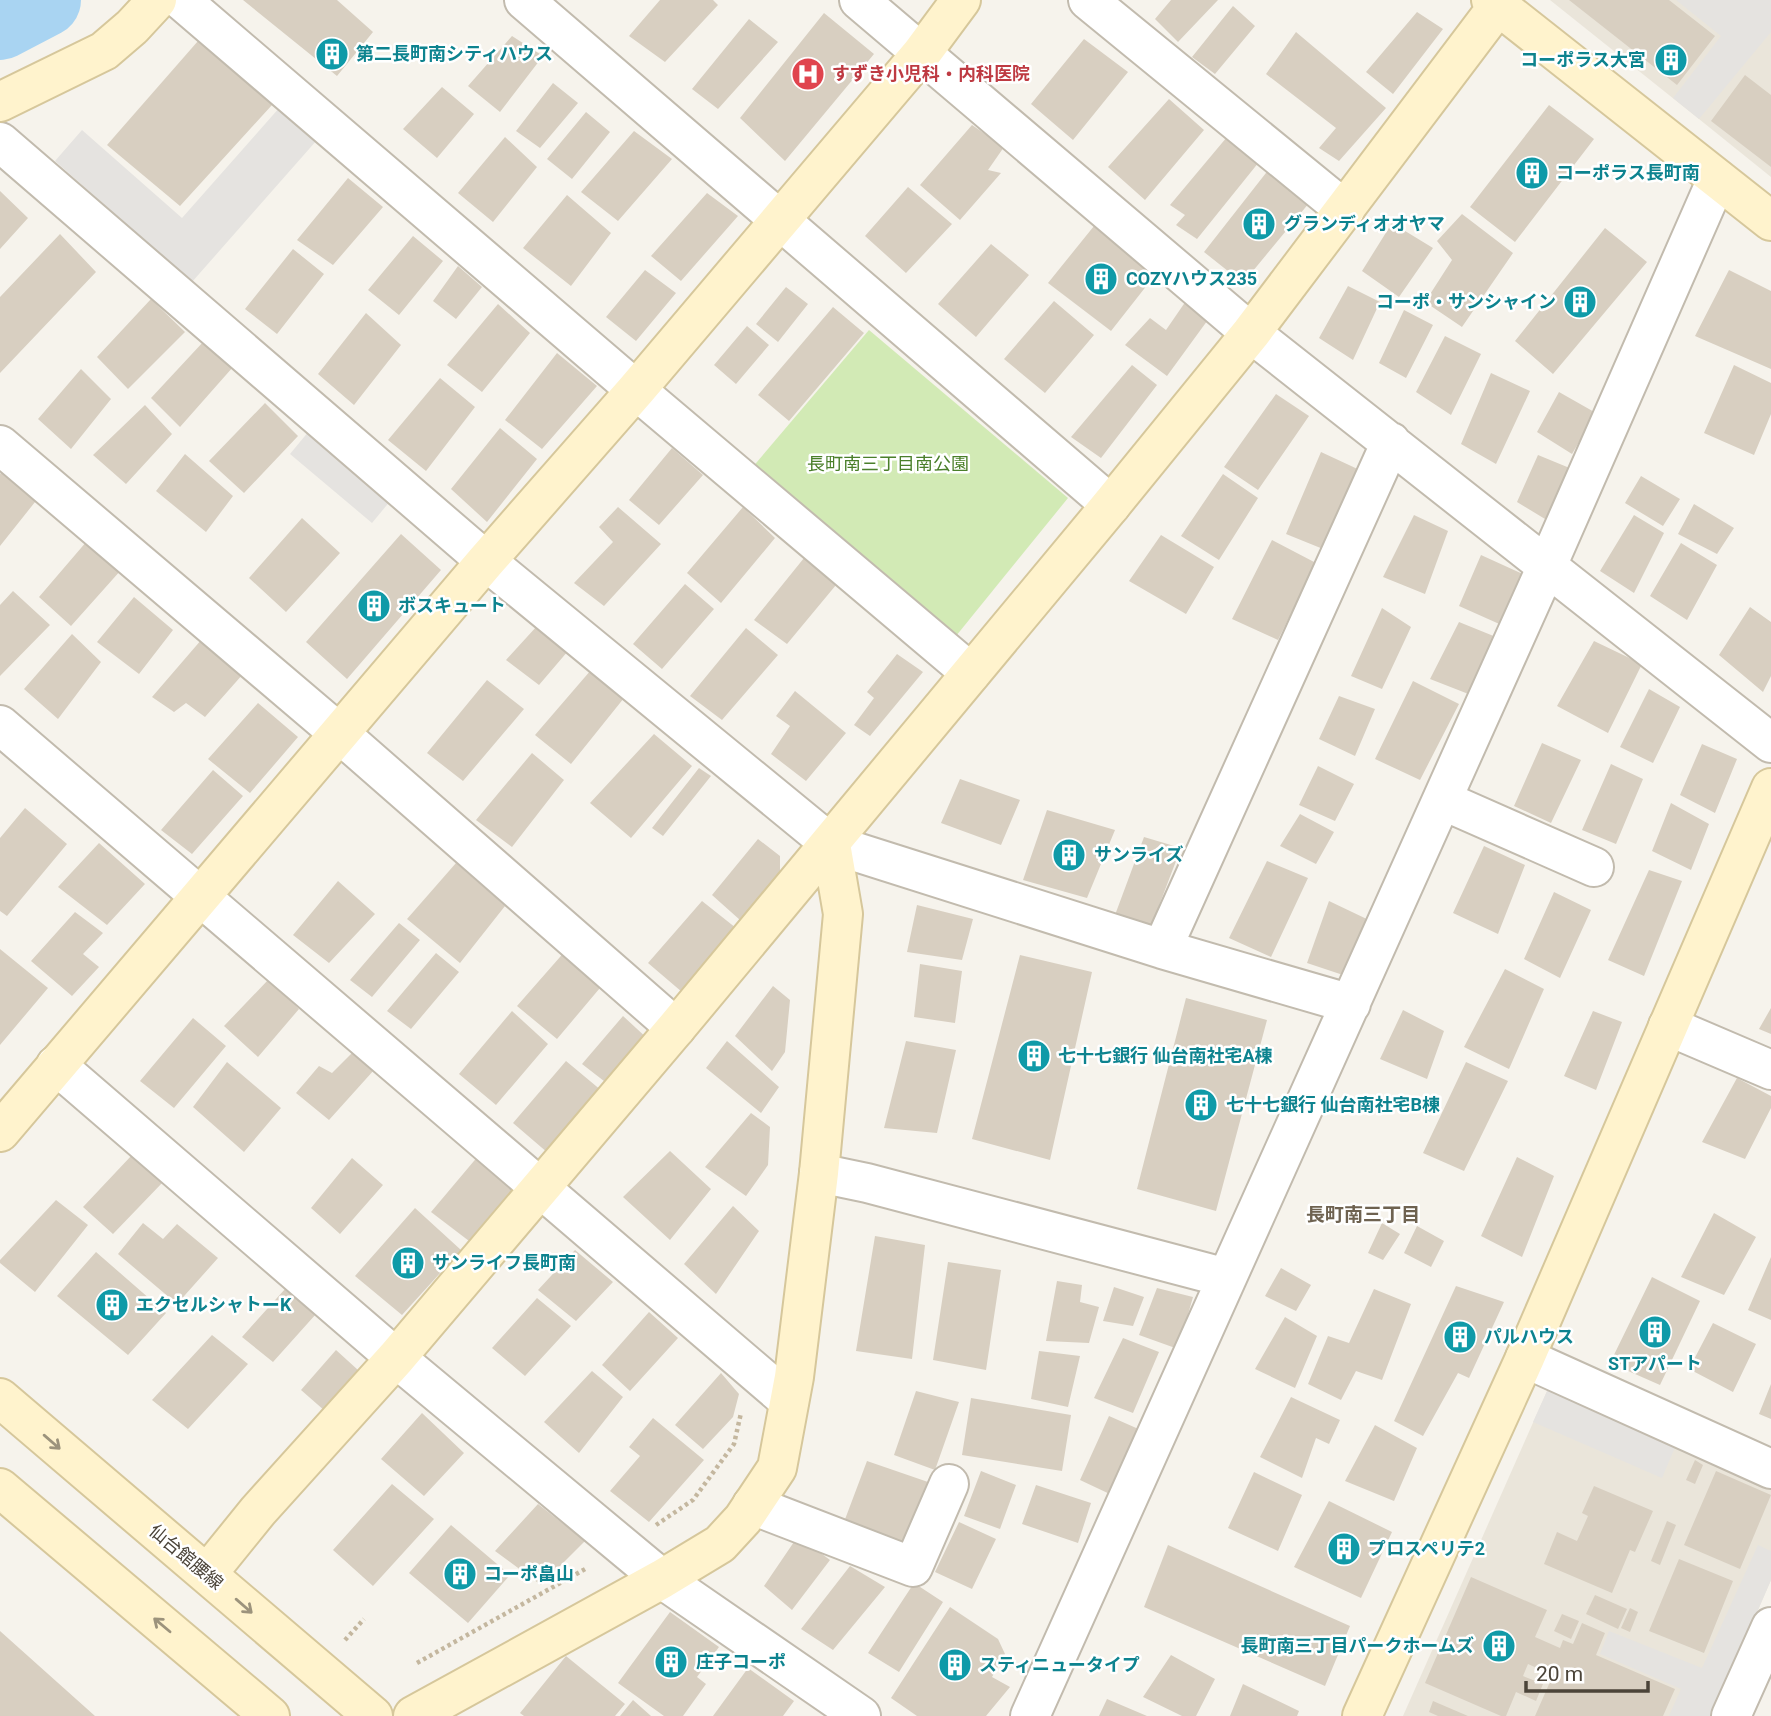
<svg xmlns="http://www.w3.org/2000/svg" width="1771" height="1716" font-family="Roboto,'Noto Sans JP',sans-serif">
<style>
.residential{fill:#eae5da}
.green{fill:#d2eab5}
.parking{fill:#e5e3e0}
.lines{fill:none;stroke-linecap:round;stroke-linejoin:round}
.river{stroke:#a9d4f2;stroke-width:74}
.building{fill:#d8cfc1}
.street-casing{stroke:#c2bbae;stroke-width:42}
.secondary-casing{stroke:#d6c79b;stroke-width:42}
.path{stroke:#c4b79f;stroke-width:4.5;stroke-dasharray:3.5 3.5;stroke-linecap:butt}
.street{stroke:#fff;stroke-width:38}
.secondary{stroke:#fff3cd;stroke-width:38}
.oneway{stroke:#9c937c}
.labels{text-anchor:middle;stroke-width:5;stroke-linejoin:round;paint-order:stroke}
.culture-label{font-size:18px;font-weight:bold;fill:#0d838f;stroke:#fff;text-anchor:start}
.health-label{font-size:18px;font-weight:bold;fill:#be3a42;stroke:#fff;text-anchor:start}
.park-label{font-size:18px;fill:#4a7f2a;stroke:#fff}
.street-label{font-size:18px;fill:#4b4439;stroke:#fff}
.neighbourhood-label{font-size:19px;font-weight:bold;fill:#6e6250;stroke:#fff}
</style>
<rect width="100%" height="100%" fill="#f6f3ec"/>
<path class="residential" d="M1550 0H1771V177L1699 119Z
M1548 1389 1771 1487V1580L1712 1716H1403Z"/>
<path class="green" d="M869 330 1068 498 956 636 751 469Z"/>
<path class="parking" d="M1676 0H1771V32L1699 119 1673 98 1721 36Z
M280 107 317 140 192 282 55 161 82 130 182 218Z
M309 431 391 500 372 523 290 454Z
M1548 1389 1676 1445 1662 1478 1533 1422Z
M1758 1545 1771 1551V1580L1712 1716H1669L1681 1689 1600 1654 1609 1631 1702 1668Z"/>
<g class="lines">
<path class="river" d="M0 23 44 0"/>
</g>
<path class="building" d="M243 0H337L373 32 337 76Z
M660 0H713L718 5 665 62 629 36Z
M1171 0H1218L1178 42 1155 19Z
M1569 0H1669L1715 36 1677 85Z
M1233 6 1255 26 1215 74 1192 57Z
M1417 12 1443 29 1393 94 1366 72Z
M824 13 874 54 785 161 740 118Z
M749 19 778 42 718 109 692 89Z
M1296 32 1386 108 1339 161 1319 148 1336 128 1266 74Z
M512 36 543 56 500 112 468 86Z
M1084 39 1128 72 1073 140 1031 104Z
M198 41 272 105 180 206 107 145Z
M1745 75 1771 95V167L1711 121Z
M553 83 578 103 540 148 516 131Z
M442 87 474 114 437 158 403 129Z
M1169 99 1204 130 1145 200 1108 167Z
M1549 105 1594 139 1515 242 1470 207Z
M586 112 610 132 572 179 547 159Z
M972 125 1004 147 988 170 1001 173 960 220 920 185Z
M634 131 672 159 618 221 581 192Z
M505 137 537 167 493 222 458 193Z
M1227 137 1259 162 1197 239 1176 225 1185 215 1170 205Z
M1273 164 1314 197 1243 283 1204 252Z
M348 178 383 207 333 265 297 240Z
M908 187 952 224 906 273 865 236Z
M0 191 28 218 0 249Z
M707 193 738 216 681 281 651 256Z
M567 195 611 233 571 286 523 248Z
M1462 214 1513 253 1462 327 1425 302 1452 260 1437 241Z
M1392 223 1433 248 1399 297 1362 271Z
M1094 226 1155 275 1111 331 1048 283Z
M1605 228 1647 262 1553 374 1515 341Z
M60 234 96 272 0 373V297Z
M413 236 443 261 399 315 368 290Z
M991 244 1029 275 976 337 938 304Z
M293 249 324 274 277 334 245 309Z
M458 266 482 287 456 319 433 301Z
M645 270 676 293 636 341 606 317Z
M1729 270 1771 291V369L1695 336Z
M1348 286 1380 302 1353 360 1319 338Z
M786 287 808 304 778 342 756 324Z
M1188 298 1210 317 1167 376 1125 345 1150 318 1166 330Z
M151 299 185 332 128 389 97 357Z
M1054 301 1094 335 1045 393 1004 359Z
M498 304 530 333 482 392 447 365Z
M833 307 864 333 789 421 758 395Z
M1404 310 1433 325 1406 378 1379 363Z
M366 313 401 345 354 405 318 374Z
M747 326 769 345 736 384 714 365Z
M1445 336 1481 354 1451 415 1416 392Z
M204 341 233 367 180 427 151 398Z
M557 353 597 386 542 449 505 420Z
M1132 365 1157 385 1101 458 1071 437Z
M1734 365 1771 383V414L1754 455 1704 433Z
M81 369 111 399 71 449 38 419Z
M1491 373 1530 391 1496 464 1461 444Z
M440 378 475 407 426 471 388 440Z
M1559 392 1596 413 1572 454 1537 432Z
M1276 394 1309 416 1258 490 1224 467Z
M265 403 298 436 244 493 209 461Z
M145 405 172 434 126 484 93 455Z
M500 428 537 459 487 522 451 489Z
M672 448 703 475 659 525 629 500Z
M1321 452 1364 472 1328 551 1286 534Z
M185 454 233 496 206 532 156 491Z
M1538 455 1572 469 1550 522 1517 502Z
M4 469 39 497 0 546V474Z
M1223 474 1258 498 1219 560 1181 536Z
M1641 476 1680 499 1663 526 1625 503Z
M1694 504 1734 528 1717 554 1678 534Z
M618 507 661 544 604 606 574 583 613 542 599 527Z
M743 507 775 538 721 603 687 573Z
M1414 515 1448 531 1425 594 1383 577Z
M1634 515 1664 533 1634 593 1600 571Z
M302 518 340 553 286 612 249 578Z
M401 534 441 570 347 679 306 642Z
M1161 535 1214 567 1186 614 1129 581Z
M1272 540 1316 563 1278 640 1232 619Z
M87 541 121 570 71 626 39 597Z
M1681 543 1717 565 1687 620 1650 596Z
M1481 555 1527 576 1506 627 1459 606Z
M804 558 836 585 787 644 754 620Z
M685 584 714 609 662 669 633 644Z
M13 591 50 625 0 676V605Z
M134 597 173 630 139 674 97 642Z
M1750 607 1771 622V676L1763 692 1719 655Z
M1382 608 1411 627 1382 689 1351 676Z
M1459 622 1496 637 1471 695 1430 679Z
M537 626 568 651 539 685 506 660Z
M746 628 778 655 722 720 690 696Z
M72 634 101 662 58 719 24 689Z
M202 639 243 674 205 717 186 703 174 712 152 697Z
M1594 641 1642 664 1608 733 1557 706Z
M897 654 923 672 870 736 854 725 874 698 867 692Z
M591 670 624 698 571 764 535 735Z
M487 680 524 709 463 781 427 753Z
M1413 681 1459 704 1420 780 1375 759Z
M1649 689 1680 707 1653 763 1620 747Z
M795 691 846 733 806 781 771 754 790 726 776 716Z
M1339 696 1375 709 1355 756 1319 739Z
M258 703 298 737 250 793 208 759Z
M654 734 692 766 631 838 590 803Z
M1542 743 1581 760 1551 823 1514 806Z
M1702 744 1737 759 1715 813 1680 795Z
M532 753 564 780 512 847 476 820Z
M1611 764 1643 779 1616 844 1582 830Z
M1318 766 1354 784 1335 821 1299 805Z
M699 768 711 776 663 836 652 828Z
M213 770 243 796 192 854 161 830Z
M960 779 1020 800 1001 845 941 823Z
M1671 803 1709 824 1691 870 1652 851Z
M25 808 67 844 7 916 0 911V838Z
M1047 810 1115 830 1087 898 1023 880Z
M1300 814 1334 832 1316 864 1280 846Z
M1144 837 1181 848 1150 929 1115 915Z
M758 839 780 856V878L740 920 712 895Z
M99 843 145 884 107 925 58 887Z
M1484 846 1525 865 1498 934 1453 913Z
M1267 861 1308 878 1271 957 1229 938Z
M456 863 505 906 460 963 407 919Z
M1649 870 1682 881 1644 976 1608 960Z
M338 881 375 914 329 963 293 935Z
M1554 892 1591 910 1560 978 1524 959Z
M702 901 736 928 682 992 648 963Z
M1329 901 1373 922 1346 976 1307 963Z
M917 905 973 919 962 960 907 952Z
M75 912 103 933 83 954 99 967 72 996 31 961Z
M399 923 420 940 372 997 350 980Z
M0 949 48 988 0 1045Z
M567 949 605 982 557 1039 517 1006Z
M436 953 459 972 411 1029 387 1011Z
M1020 955 1092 972 1050 1160 972 1139Z
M920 964 962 971 955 1023 914 1017Z
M1505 969 1544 989 1509 1069 1464 1047Z
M268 980 299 1009 258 1057 224 1026Z
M773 986 790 1000 785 1052 772 1071 735 1036Z
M1186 998 1267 1020 1216 1211 1137 1189Z
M1771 1008V1034L1759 1029Z
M1403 1010 1444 1031 1427 1079 1380 1059Z
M512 1011 548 1044 496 1105 459 1074Z
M1593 1011 1622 1022 1596 1090 1564 1076Z
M623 1016 649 1040 613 1088 582 1064Z
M193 1018 226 1046 174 1108 140 1081Z
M727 1041 779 1087 761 1113 706 1068Z
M906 1041 956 1050 937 1133 884 1128Z
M353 1052 374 1070 329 1120 296 1093 319 1066 332 1073Z
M566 1061 602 1091 548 1153 513 1123Z
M227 1062 281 1108 244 1152 193 1107Z
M1466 1062 1508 1081 1464 1171 1423 1153Z
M1737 1078 1771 1096V1108L1745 1159 1702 1142Z
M751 1113 770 1127 768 1165 746 1196 705 1167Z
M670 1151 711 1189 670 1240 623 1197Z
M132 1155 163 1182 113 1234 83 1207Z
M479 1155 517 1186 473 1244 431 1212Z
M1517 1157 1554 1176 1522 1257 1481 1236Z
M352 1158 383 1185 340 1234 311 1208Z
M56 1200 88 1225 35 1292 0 1263V1260Z
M733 1206 759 1231 716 1294 684 1264Z
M415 1208 461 1250 402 1315 355 1276Z
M1714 1213 1756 1237 1724 1295 1681 1277Z
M143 1223 163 1239 177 1224 218 1258 177 1304 118 1254Z
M1382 1223 1400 1234 1383 1260 1368 1253Z
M1417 1226 1444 1241 1431 1267 1404 1253Z
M875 1236 925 1245 912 1359 856 1351Z
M575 1250 613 1282 576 1321 538 1290Z
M96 1252 166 1313 128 1355 57 1296Z
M1771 1257V1320L1748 1310Z
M948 1262 1001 1270 986 1370 933 1360Z
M1281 1268 1311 1285 1296 1311 1265 1296Z
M1652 1277 1700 1301 1660 1385 1610 1363Z
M1057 1281 1082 1285 1080 1302 1099 1307 1089 1343 1046 1341Z
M1456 1286 1504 1302 1469 1378 1458 1373 1423 1436 1394 1421Z
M1114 1287 1144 1297 1133 1326 1103 1321Z
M1157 1288 1193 1297 1178 1349 1139 1335Z
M285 1289 316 1314 273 1362 242 1337Z
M1374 1289 1411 1304 1382 1380 1356 1371 1341 1400 1308 1384 1328 1336 1349 1343Z
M537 1298 571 1326 525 1376 492 1348Z
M649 1312 678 1338 630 1391 602 1365Z
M1285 1317 1317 1336 1295 1388 1255 1369Z
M1713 1323 1756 1344 1733 1392 1689 1369Z
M212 1335 248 1364 188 1429 152 1400Z
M1123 1338 1159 1352 1133 1413 1094 1398Z
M336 1350 358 1370 325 1411 301 1390Z
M1039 1351 1080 1356 1068 1407 1031 1399Z
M592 1371 623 1397 579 1453 544 1422Z
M721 1373 739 1394 733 1417 703 1449 675 1425Z
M1771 1384V1419L1759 1414Z
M916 1391 959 1402 935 1470 894 1455Z
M1291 1397 1340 1420 1329 1444 1316 1438 1302 1478 1260 1457Z
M971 1398 1071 1415 1062 1471 962 1455Z
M422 1413 464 1453 424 1496 381 1459Z
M1109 1416 1143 1431 1114 1496 1080 1480Z
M653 1418 704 1460 649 1522 610 1491 640 1456 629 1447Z
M1375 1425 1417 1448 1394 1501 1345 1481Z
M1695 1460 1703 1465 1695 1484 1686 1480Z
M867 1461 928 1482 907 1546 844 1522Z
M981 1471 1016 1485 1000 1529 964 1516Z
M1716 1471 1771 1495 1740 1569 1684 1545Z
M1254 1472 1302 1495 1278 1551 1228 1528Z
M392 1484 434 1519 373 1586 333 1550Z
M1036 1485 1091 1503 1078 1543 1022 1524Z
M1594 1486 1653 1511 1635 1552 1630 1550 1612 1593 1544 1564 1557 1532 1577 1541 1588 1516 1582 1513Z
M1329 1501 1392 1532 1361 1598 1294 1567Z
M538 1504 585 1541 541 1585 495 1551Z
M1667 1521 1676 1525 1660 1565 1651 1561Z
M959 1522 996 1539 972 1589 935 1572Z
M451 1525 510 1575 468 1623 409 1573Z
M798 1536 830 1560 792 1610 764 1586Z
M1168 1545 1350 1626 1325 1686 1144 1607Z
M1679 1559 1733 1581 1704 1653 1649 1631Z
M850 1566 885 1587 833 1650 801 1629Z
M1471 1577 1547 1610 1535 1637 1560 1648 1563 1640 1573 1644 1582 1623 1605 1633 1596 1655 1675 1689 1663 1716H1535L1557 1666 1552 1664 1548 1673 1528 1664 1523 1676 1543 1684 1536 1701 1516 1692 1506 1716H1501L1425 1683Z
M914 1583 943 1602 899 1672 868 1653Z
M1595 1595 1627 1609 1618 1629 1586 1614Z
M950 1607 998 1639 1005 1654 992 1677 1010 1687 986 1716H917L891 1698Z
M1630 1608 1638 1612 1630 1632 1621 1628Z
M670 1612 719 1647 697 1677 706 1684 683 1716H664L618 1683Z
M1562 1614 1579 1621 1571 1639 1554 1631Z
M0 1631 95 1716H0Z
M1171 1655 1215 1679 1196 1716H1182L1143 1697Z
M566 1656 625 1704 615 1716H524L520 1713Z
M748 1668 794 1701 783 1716H713Z
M1243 1684 1299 1711 1297 1716H1230Z
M1107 1699 1147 1716H1099Z
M633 1700 651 1716H620Z
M1433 1701 1468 1716H1438L1429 1712Z"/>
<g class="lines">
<defs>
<path id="street" d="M181 0 636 390 971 673
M524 0 1111 505
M859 0 1251 333 1771 743
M1088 0 1345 210
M0 142 486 561 831 844 1162 949 1351 1004
M0 445 340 734 676 1028
M0 725 789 1401
M1442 800 1594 867
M1162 949 1391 442
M1668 1026 1771 1070
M56 1065 396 1358 662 1579 861 1716
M819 1173 867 1183 1227 1278
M1525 1358 1771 1469
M752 1505 913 1567 949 1484
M1030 1716 1547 566 1717 179
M1731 1716 1771 1627"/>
<path id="secondary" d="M1491 0 1771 221
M0 102 104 51 132 27 157 0
M0 1132 486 561 636 390 921 54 961 0
M0 1398 373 1716
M0 1488 270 1716
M207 1574 258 1511 396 1358 676 1028 1111 505 1251 333 1498 6
M413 1716 662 1579 720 1544 743 1519 777 1468 794 1377 819 1173 843 914 831 844
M1362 1716 1525 1358 1771 788"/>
</defs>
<use href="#street" class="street-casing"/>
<use href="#secondary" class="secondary-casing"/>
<path class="path" d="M656 1525 693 1500 734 1444 741 1413
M345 1640 364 1619
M417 1663 587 1568"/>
<use href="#street" class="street"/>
<use href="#secondary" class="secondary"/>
</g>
<defs><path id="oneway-shaft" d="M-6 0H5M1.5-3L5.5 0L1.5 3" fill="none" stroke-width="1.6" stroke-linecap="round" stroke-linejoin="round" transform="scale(1.75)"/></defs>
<g class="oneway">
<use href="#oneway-shaft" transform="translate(52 1442) rotate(41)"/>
<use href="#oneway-shaft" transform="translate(244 1606) rotate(41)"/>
<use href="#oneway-shaft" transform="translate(162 1625) rotate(-140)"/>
</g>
<defs>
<symbol id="building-disc" viewBox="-11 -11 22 22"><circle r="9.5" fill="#0f9aa8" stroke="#fff"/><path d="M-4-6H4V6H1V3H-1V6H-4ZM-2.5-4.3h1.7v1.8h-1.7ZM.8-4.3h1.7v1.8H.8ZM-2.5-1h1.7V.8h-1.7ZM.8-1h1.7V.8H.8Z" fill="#fff"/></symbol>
<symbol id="hospital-disc" viewBox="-11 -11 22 22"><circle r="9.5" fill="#e0444e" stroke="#fff"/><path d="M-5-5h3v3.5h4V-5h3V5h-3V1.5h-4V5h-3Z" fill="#fff"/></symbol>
</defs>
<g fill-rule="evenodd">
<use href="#building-disc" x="313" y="35" width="38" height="38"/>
<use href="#building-disc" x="1652" y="41" width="38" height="38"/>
<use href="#hospital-disc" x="789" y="55" width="38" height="38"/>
<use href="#building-disc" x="1513" y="154" width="38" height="38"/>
<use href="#building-disc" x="1240" y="205" width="38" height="38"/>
<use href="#building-disc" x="1082" y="260" width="38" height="38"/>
<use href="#building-disc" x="1561" y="283" width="38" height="38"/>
<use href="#building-disc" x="355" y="587" width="38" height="38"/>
<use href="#building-disc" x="1050" y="836" width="38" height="38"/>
<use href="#building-disc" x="1015" y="1037" width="38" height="38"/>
<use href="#building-disc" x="1182" y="1086" width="38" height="38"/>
<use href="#building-disc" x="389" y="1244" width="38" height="38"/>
<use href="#building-disc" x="93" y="1286" width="38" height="38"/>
<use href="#building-disc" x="1636" y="1313" width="38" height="38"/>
<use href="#building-disc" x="1441" y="1318" width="38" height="38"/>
<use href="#building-disc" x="1325" y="1530" width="38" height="38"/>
<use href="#building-disc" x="441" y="1555" width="38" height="38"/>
<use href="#building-disc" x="1480" y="1627" width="38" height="38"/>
<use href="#building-disc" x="652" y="1643" width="38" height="38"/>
<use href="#building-disc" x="936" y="1646" width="38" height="38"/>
</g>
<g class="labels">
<g class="culture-label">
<text x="356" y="60">第二長町南シティハウス</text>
<text x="1646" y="66" text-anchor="end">コーポラス大宮</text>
<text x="1556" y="179">コーポラス長町南</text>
<text x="1284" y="230">グランディオオヤマ</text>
<text x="1126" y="285">COZYハウス235</text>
<text x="1556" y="308" text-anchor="end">コーポ・サンシャイン</text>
<text x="398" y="612">ボスキュート</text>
<text x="1094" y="861">サンライズ</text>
<text x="1058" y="1062">七十七銀行 仙台南社宅A棟</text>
<text x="1226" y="1111">七十七銀行 仙台南社宅B棟</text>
<text x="432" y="1269">サンライフ長町南</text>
<text x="136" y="1311">エクセルシャトーK</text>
<text x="1484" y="1343">パルハウス</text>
<text x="1655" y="1370" text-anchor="middle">STアパート</text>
<text x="1368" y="1555">プロスペリテ2</text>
<text x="484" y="1580">コーポ畠山</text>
<text x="1474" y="1652" text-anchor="end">長町南三丁目パークホームズ</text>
<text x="696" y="1668">庄子コーポ</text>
<text x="979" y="1671">スティニュータイプ</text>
</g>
<g class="health-label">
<text x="832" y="80">すずき小児科・内科医院</text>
</g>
<g class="park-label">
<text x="888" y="470">長町南三丁目南公園</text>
</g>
<g class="street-label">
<text transform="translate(186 1557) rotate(40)" y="6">仙台館腰線</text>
</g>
<g class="neighbourhood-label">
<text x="1363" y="1221">長町南三丁目</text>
</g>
</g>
<path d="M1526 1681v10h122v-10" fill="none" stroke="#4b4439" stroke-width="3.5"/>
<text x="1536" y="1681" font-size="21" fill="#4b4439" stroke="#ffffff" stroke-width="5" paint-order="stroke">20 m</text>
</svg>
